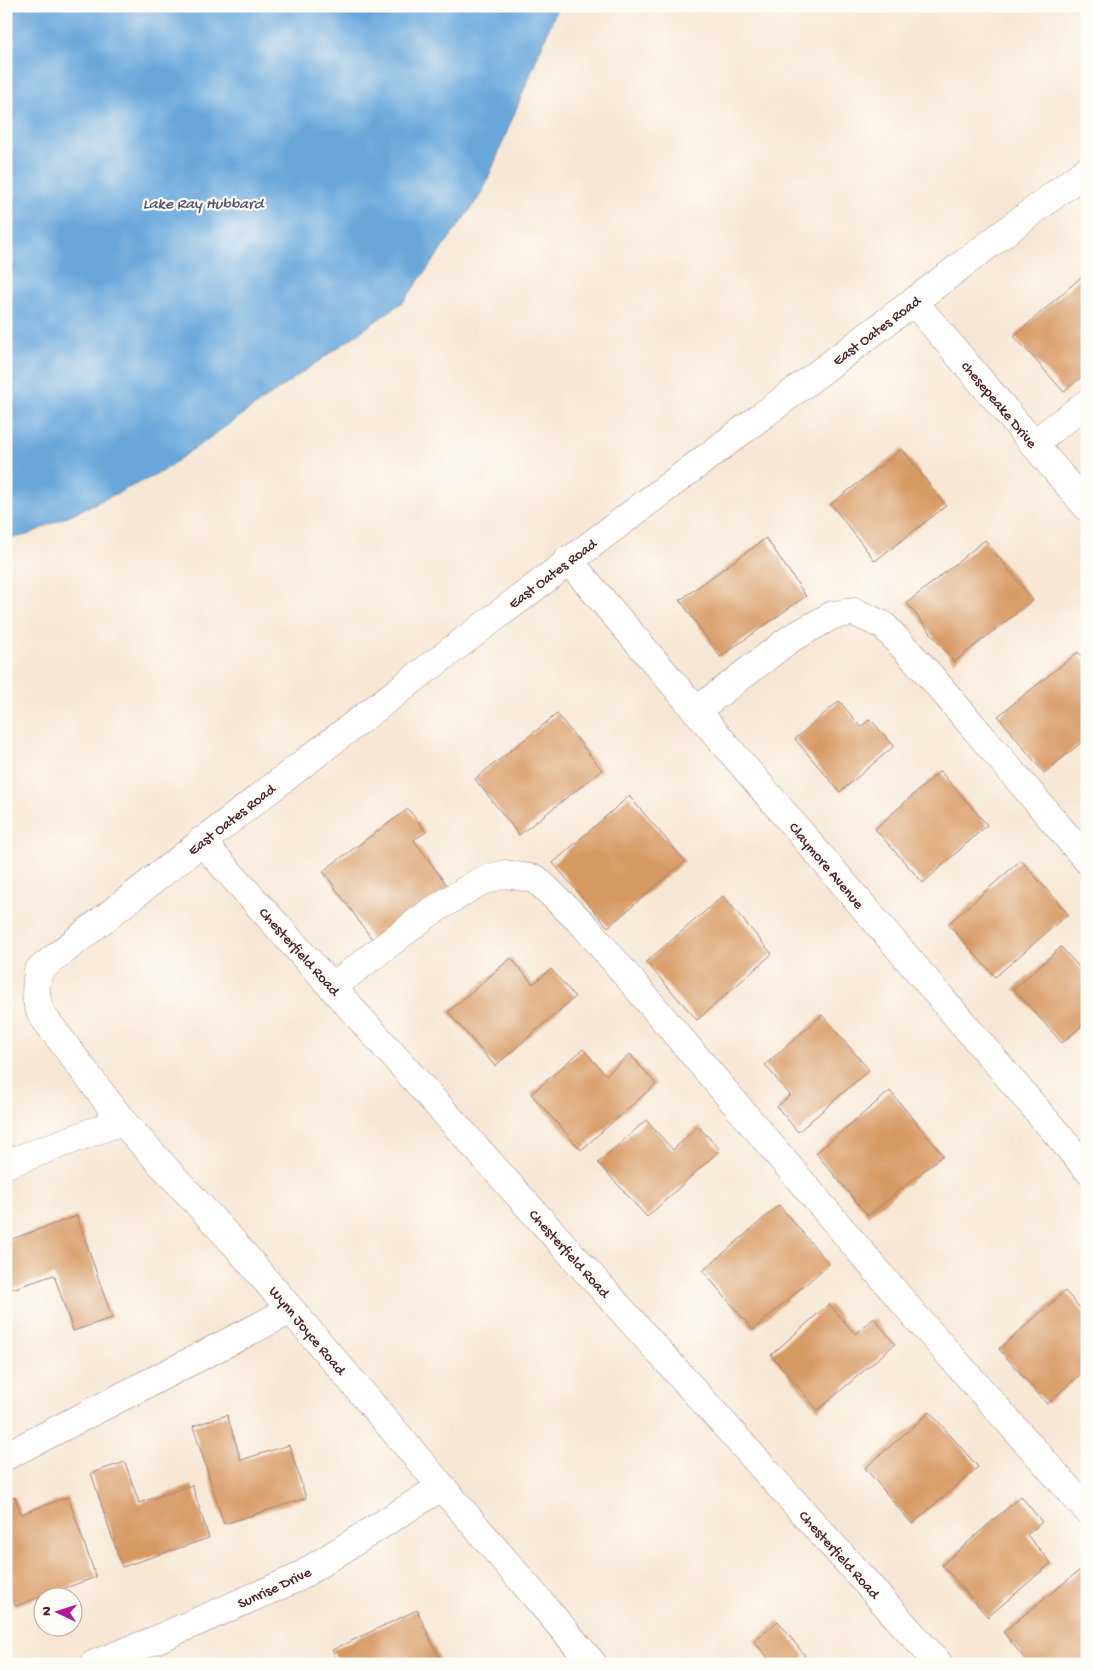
<svg xmlns="http://www.w3.org/2000/svg" width="1093" height="1670" font-family="'Gochi Hand',sans-serif">
<style>
.water{fill:#69a7db;stroke:#5a6383}
.building{fill:#d79962}
.lines{fill:none;stroke-linecap:round;stroke-linejoin:round}
.minor-casing{stroke:#a08480;stroke-width:29}
.minor{stroke:#fff;stroke-width:28}
.labels{text-anchor:middle;stroke-width:4.5;stroke-linejoin:round;paint-order:stroke}
.street-label{font-size:15px;fill:#4a1f2b;stroke:#fdfcf7}
.water-label{font-size:16px;font-style:italic;fill:#565571;stroke:#fdfcf7}
</style>
<rect width="100%" height="100%" fill="#fdfcf7"/>
<filter id="ink" filterUnits="userSpaceOnUse"><feTurbulence type="fractalNoise" baseFrequency=".02" numOctaves="2"/><feDisplacementMap in="SourceGraphic" scale="10" xChannelSelector="R" yChannelSelector="G"/><feConvolveMatrix kernelMatrix="1 2 1 2 8 2 1 2 1" color-interpolation-filters="sRGB"/></filter>
<filter id="wash" filterUnits="userSpaceOnUse"><feTurbulence type="fractalNoise" baseFrequency=".0096" numOctaves="4" result="noise"/><feDisplacementMap in="SourceGraphic" scale="20" xChannelSelector="R" yChannelSelector="G"/><feGaussianBlur stdDeviation="1.12" result="paint"/><feColorMatrix in="noise" values="0 0 0 0 0 0 0 0 0 0 0 0 0 0 0 0 0 1.4 0 .05"/><feComposite in="paint" operator="in"/></filter>
<g filter="url(#wash)">
<rect width="100%" height="100%" fill="#f7e8d5"/>
<path class="water" d="M6 6H558L482 193 404 301 158 474 27 535 6 539Z"/>
<g id="blocks">
<path class="building" d="M1086 273 1087 372 1064 392 1014 336Z
M902 449 946 506 875 561 831 504Z
M766 538 806 596 720 657 680 600Z
M985 540 1033 600 954 662 907 603Z
M1078 652 1087 663V738L1044 773 998 716Z
M839 701 861 727 870 719 894 746 840 792 795 739Z
M557 714 602 770 519 835 475 779Z
M940 771 987 825 923 883 875 829Z
M629 796 685 861 608 927 553 863Z
M408 809 426 832 414 840 449 888 374 942 323 871Z
M1021 860 1068 914 995 977 948 924Z
M723 896 772 954 697 1020 646 962Z
M1061 947 1087 976V1021L1062 1043 1014 989Z
M511 958 533 984 551 969 575 997 495 1066 448 1012Z
M822 1015 869 1070 798 1132 777 1107 790 1095 765 1065Z
M583 1049 606 1075 630 1054 656 1084 581 1150 531 1094Z
M890 1091 943 1155 868 1216 816 1153Z
M646 1120 673 1150 698 1126 720 1150 647 1217 598 1163Z
M779 1205 829 1264 753 1330 703 1271Z
M77 1216 112 1318 73 1331 54 1275 9 1290 6 1281V1241Z
M1065 1291 1087 1316V1369L1047 1404 999 1349Z
M829 1304 855 1334 874 1318 895 1344 818 1410 771 1355Z
M930 1412 978 1467 912 1524 865 1468Z
M227 1415 241 1460 289 1445 306 1498 224 1524 193 1426Z
M125 1462 139 1503 192 1485 209 1538 122 1567 91 1473Z
M1021 1496 1042 1522 1027 1535 1051 1563 988 1617 942 1565Z
M15 1497 21 1514 68 1497 96 1577 15 1606 6 1580V1500Z
M1085 1566 1087 1568V1664H1029L1003 1632Z
M417 1610 442 1664H339L332 1650Z
M778 1621 805 1656 795 1664H773L754 1641Z"/>
</g>
</g>
<g filter="url(#ink)">
<use href="#blocks" fill-opacity="0" stroke="#a08480" stroke-width="1"/>
<g class="lines">
<defs>
<path id="minor" d="M914 302 1087 507
M1033 444 1087 403
M568 560 1087 1169
M696 711 790 639 833 615 854 612 883 625 926 671 1087 860
M201 841 939 1664
M332 987 429 913 479 882 505 874 536 879 584 925 916 1317 1087 1510
M6 1164 122 1121
M6 1456 291 1310
M94 1664 153 1641 297 1578 441 1487
M593 1664 234 1243 122 1121 42 1015C34 998 36 990 38 971 382 697 737 437 1087 170"/>
</defs>
<use href="#minor" class="minor-casing"/>
<use href="#minor" class="minor"/>
</g>
</g>
<g class="labels">
<g class="street-label">
<text transform="translate(876 330) rotate(-37)" y="5">East Oates Road</text>
<text transform="translate(1000 404) rotate(50)" y="5">chesepeake Drive</text>
<text transform="translate(552 573) rotate(-37)" y="5">East Oates Road</text>
<text transform="translate(231 819) rotate(-38)" y="5">East Oates Road</text>
<text transform="translate(827 865) rotate(50)" y="5">Claymore Avenue</text>
<text transform="translate(300 951) rotate(48)" y="5">Chesterfield Road</text>
<text transform="translate(570 1253) rotate(48)" y="5">Chesterfield Road</text>
<text transform="translate(308 1330) rotate(50)" y="5">Wynn Joyce Road</text>
<text transform="translate(840 1554) rotate(48)" y="5">Chesterfield Road</text>
<text transform="translate(274 1587) rotate(-25)" y="5">Sunrise Drive</text>
</g>
<g class="water-label">
<text x="203" y="208">Lake Ray Hubbard</text>
</g>
</g>
<rect width="1093" height="1670" fill="none" stroke="#fdfcf7" stroke-width="25"/>
<g transform="translate(58 1612) rotate(274)"><circle r="24" fill="#fdfcf7" stroke="#b5a4a5"/>
<path d="M0-4L9 19L0 12L-9 19Z" fill="#b5179e"/>
<text y="-8" font-size="14" font-weight="bold" text-anchor="middle" fill="#4a1f2b">N</text>
</g>
</svg>
